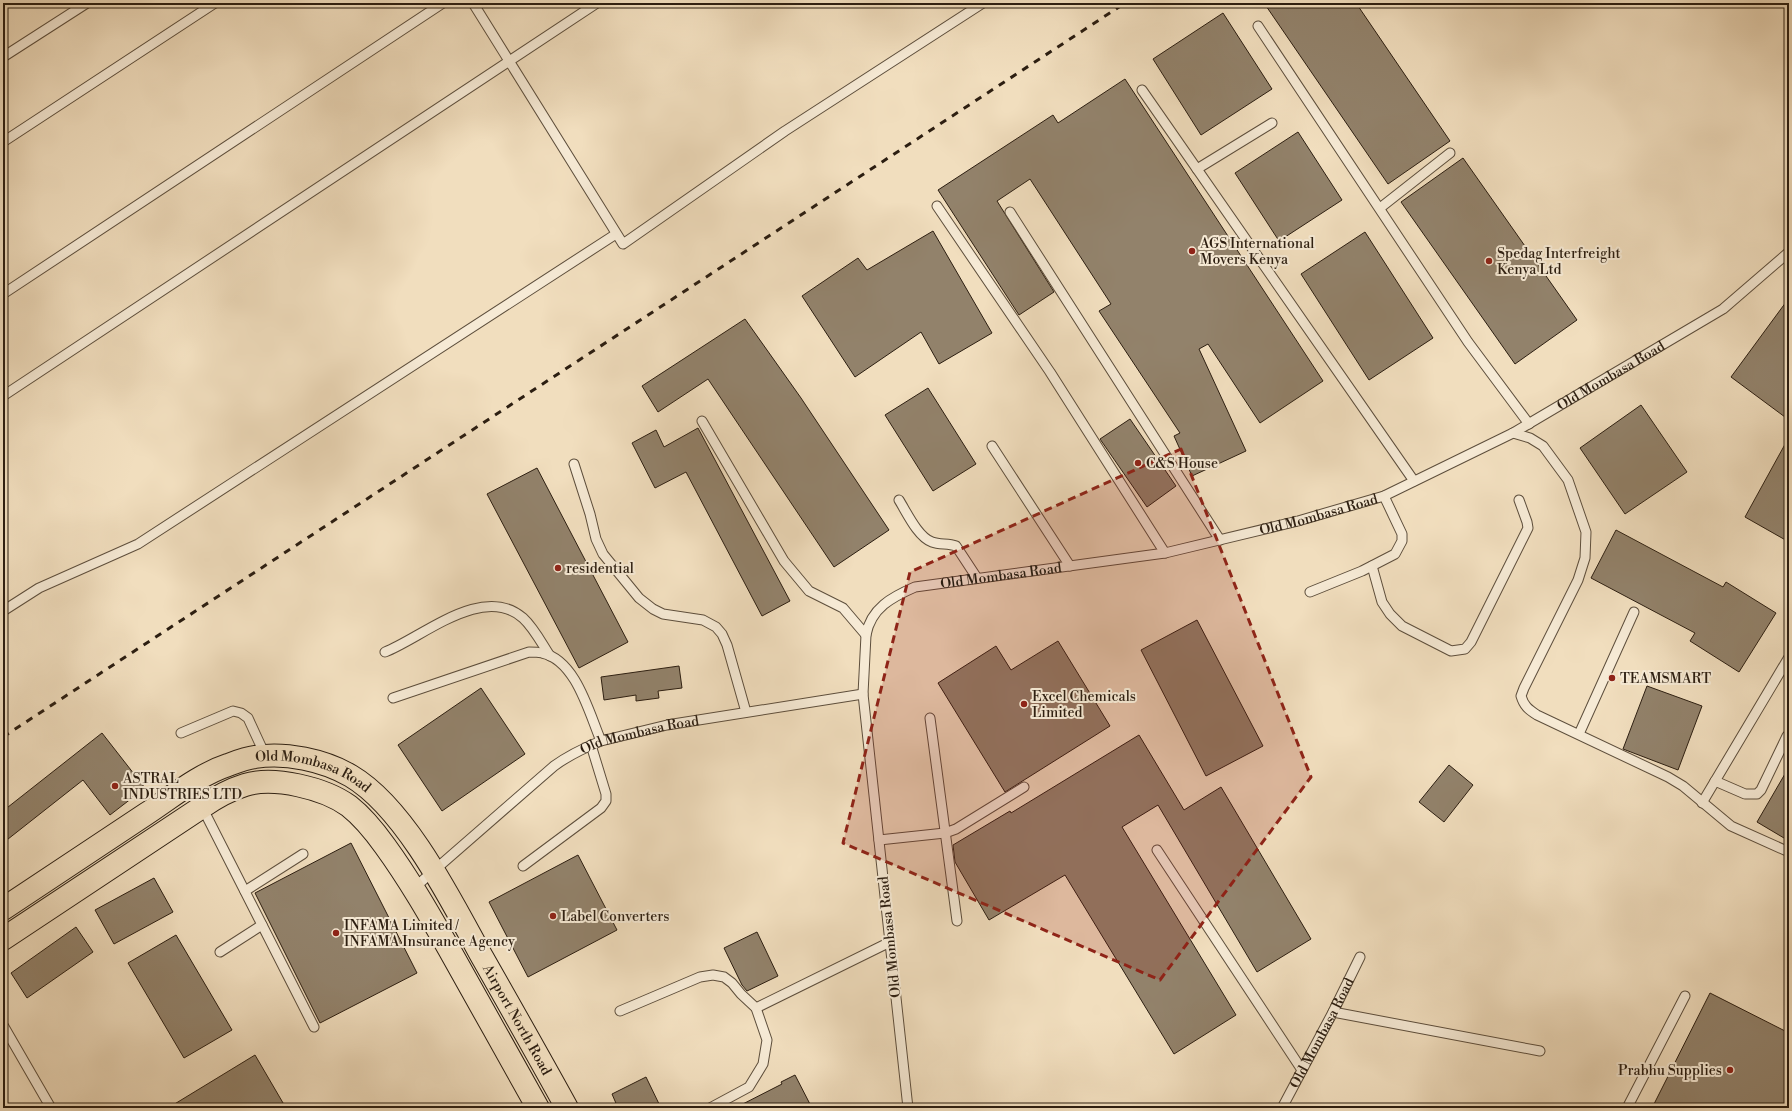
<svg xmlns="http://www.w3.org/2000/svg" width="1792" height="1111" font-family="'Libre Bodoni',serif">
<style>
.building{fill:#92826b;stroke:#2c1e11}
.lines{fill:none;stroke-linecap:round;stroke-linejoin:round}
.lane-casing{stroke:#5d4e3c;stroke-width:11}
.primary-casing{stroke:#2c1e11;stroke-width:24}
.lane{stroke:#f6ead5;stroke-width:9}
.primary{stroke:#f1debe;stroke-width:22}
.rail{stroke:#2c1e11;stroke-width:3;stroke-dasharray:7 7;stroke-linecap:butt}
.marked{fill:#8f2418;fill-opacity:0.2;stroke:#8f2418;stroke-width:3;stroke-dasharray:8 5;stroke-linejoin:round}
.poi-dot{fill:#8f2418;stroke:#f6ead5;stroke-width:1.5}
.labels{text-anchor:middle;stroke-width:4;stroke-linejoin:round;paint-order:stroke}
.poi-label{font-size:14px;fill:#2c1e11;stroke:#f6ead5;text-anchor:start}
.street-label{font-size:14px;fill:#2c1e11;stroke:#f6ead5}
</style>
<rect width="100%" height="100%" fill="#f1debe"/>
<filter id="stains"><feTurbulence type="fractalNoise" baseFrequency=".005" numOctaves="4"/><feColorMatrix values="0 0 0 0 .2 0 0 0 0 .09 0 0 0 0 .02 0 0 0 .5 -.17"/></filter>
<radialGradient id="worn" r=".72"><stop offset=".6" stop-color="#630" stop-opacity="0"/><stop offset="1" stop-color="#630" stop-opacity=".3"/></radialGradient>
<path class="building" d="M1264 3H1356L1450 141 1388 184Z
M1223 13 1272 89 1201 135 1153 59Z
M1125 79 1323 381 1260 423 1208 344 1199 349 1246 451 1192 476 1174 436 1180 433 1099 311 1111 304 1030 179 997 201 1054 292 1019 315 938 190 1053 115 1058 123Z
M1298 132 1342 200 1279 241 1235 173Z
M1463 158 1577 320 1515 364 1401 202Z
M933 231 992 333 939 364 921 332 855 377 802 296 858 258 867 270Z
M1365 232 1433 338 1369 380 1301 274Z
M1789 298V420L1731 377Z
M745 319 801 398 889 530 834 567 708 379 658 412 642 386Z
M928 388 976 464 933 491 885 415Z
M1641 405 1687 472 1625 514 1580 448Z
M1130 419 1176 486 1147 507 1100 439Z
M698 428 790 601 762 616 686 472 655 488 632 443 656 430 664 447Z
M1789 437V542L1745 517Z
M537 468 628 642 579 668 487 494Z
M1616 530 1723 587 1726 582 1776 613 1739 672 1690 641 1695 633 1591 578Z
M1197 620 1263 746 1206 776 1141 650Z
M1058 641 1110 726 1005 792 938 683 996 646 1011 670Z
M679 666 682 688 658 691 659 698 636 701V695L604 700 601 677Z
M1647 686 1702 706 1678 770 1623 749Z
M481 688 525 754 442 811 398 745Z
M102 733 145 788 110 815 83 780 3 843V811Z
M1139 735 1184 810 1221 787 1311 939 1257 972 1158 805 1122 827 1236 1015 1174 1054 1065 875 989 920 955 862 953 845 1010 811 1011 813Z
M1449 765 1473 785 1444 822 1419 802Z
M1789 767V841L1757 822Z
M351 843 417 973 320 1023 255 893Z
M578 855 617 930 528 977 489 902Z
M154 878 173 912 114 944 95 910Z
M76 927 93 952 27 998 11 973Z
M757 932 778 976 747 991 742 985 724 948Z
M176 935 232 1030 184 1058 128 963Z
M1710 993 1789 1033V1108H1652Z
M255 1055 286 1108H168Z
M795 1075 812 1108H735L782 1084 781 1082Z
M646 1077 661 1108H618L612 1094Z"/>
<g class="lines">
<defs>
<g id="lane">
<path d="M473 3 623 244 785 131 983 3"/>
<path d="M1258 26 1468 342 1529 424"/>
<path d="M3 57 87 3"/>
<path d="M1142 90 1414 481"/>
<path d="M3 142 215 3"/>
<path d="M1197 169 1272 123"/>
<path d="M937 206 1050 372 1165 553"/>
<path d="M1380 208 1450 153"/>
<path d="M1010 212 1220 540"/>
<path d="M3 294 443 3"/>
<path d="M3 396 597 3"/>
<path d="M702 421 784 561 809 591 843 608 866 635"/>
<path d="M1513 433 1530 438 1543 446 1568 480 1586 532 1585 558 1578 580 1524 688 1521 696C1524 706 1528 709 1537 715L1668 777 1683 786 1731 826 1789 852"/>
<path d="M992 446 1070 566"/>
<path d="M574 464 590 514 596 539 603 554 639 598 653 609 663 614 703 620 716 627 722 634 727 645 746 712"/>
<path d="M899 500C907 513 918 537 932 542 940 545 948 543 956 546L977 578"/>
<path d="M1372 566 1382 602 1390 614 1402 626 1451 651 1465 649 1471 642 1528 528 1527 522 1519 500"/>
<path d="M1310 592 1362 571 1395 554 1402 541V534L1384 496"/>
<path d="M3 611 39 588 138 544 616 234"/>
<path d="M385 652C423 637 483 583 523 618 534 628 542 644 550 656"/>
<path d="M393 698 529 652C533 652 538 652 542 653 576 660 589 713 601 741"/>
<path d="M930 718 957 921"/>
<path d="M181 733 233 711 241 713 248 718 265 755"/>
<path d="M1579 734 1634 612"/>
<path d="M1715 781 1745 794H1757L1761 790 1787 736"/>
<path d="M1702 803 1789 657"/>
<path d="M202 807 314 1027"/>
<path d="M879 840 945 833 956 829 1024 787"/>
<path d="M1157 850 1302 1070"/>
<path d="M523 866 601 808 606 801V794L591 745"/>
<path id="s1" d="M414 888 554 766C569 755 584 748 601 741L667 725 863 694"/>
<path d="M245 891 303 854"/>
<path d="M220 952 262 925"/>
<path d="M756 1008 890 942"/>
<path d="M620 1011 700 977 713 975 724 977 732 983 741 994 756 1008 767 1040 763 1064 749 1087 710 1108"/>
<path d="M1333 1012 1540 1051"/>
<path d="M3 1025 51 1108"/>
<path id="s2" d="M908 1108 863 694 866 635C871 608 892 597 915 587L1165 553 1298 521 1384 496 1513 433 1723 309 1789 252"/>
<path id="s3" d="M1282 1108 1333 1012 1360 957"/>
<path d="M1627 1108 1685 996"/>
</g>
<g id="primary">
<path id="s4" d="M3 909C51 877 98 846 146 814 172 797 198 775 228 765 236 762 246 758 255 757 285 752 324 760 351 776 405 808 451 900 481 955 510 1006 539 1057 567 1108"/>
<path d="M3 939 202 807C215 798 229 790 245 785 274 776 324 788 349 806 363 817 375 832 385 846 409 879 429 914 449 949 479 1002 508 1055 538 1108"/>
</g>
</defs>
<use href="#lane" class="lane-casing"/>
<use href="#primary" class="primary-casing"/>
<use href="#lane" class="lane"/>
<use href="#primary" class="primary"/>
<path class="rail" d="M3 737 1125 3"/>
</g>
<path class="marked" d="M1181 449 1311 777 1160 980 843 843 910 572Z"/>
<g class="poi-dot">
<circle cx="1192" cy="251" r="4"/>
<circle cx="1489" cy="261" r="4"/>
<circle cx="1138" cy="463" r="4"/>
<circle cx="558" cy="568" r="4"/>
<circle cx="1612" cy="678" r="4"/>
<circle cx="1024" cy="704" r="4"/>
<circle cx="115" cy="786" r="4"/>
<circle cx="553" cy="916" r="4"/>
<circle cx="336" cy="933" r="4"/>
<circle cx="1730" cy="1070" r="4"/>
</g>
<g class="labels">
<g class="poi-label">
<text x="1200" y="248">AGS International<tspan x="1200" dy="16">Movers Kenya</tspan></text>
<text x="1497" y="258">Spedag Interfreight<tspan x="1497" dy="16">Kenya Ltd</tspan></text>
<text x="1146" y="468">C&amp;S House</text>
<text x="566" y="573">residential</text>
<text x="1620" y="683">TEAMSMART</text>
<text x="1032" y="701">Excel Chemicals<tspan x="1032" dy="16">Limited</tspan></text>
<text x="123" y="783">ASTRAL<tspan x="123" dy="16">INDUSTRIES LTD</tspan></text>
<text x="561" y="921">Label Converters</text>
<text x="344" y="930">INFAMA Limited /<tspan x="344" dy="16">INFAMA Insurance Agency</tspan></text>
<text x="1722" y="1075" text-anchor="end">Prabhu Supplies</text>
</g>
<g class="street-label">
<text dy="5" stroke="none"><textPath href="#s2" startOffset="1283">Old Mombasa Road</textPath></text>
<text dy="5" stroke="none"><textPath href="#s2" startOffset="958">Old Mombasa Road</textPath></text>
<text dy="5" stroke="none"><textPath href="#s2" startOffset="634">Old Mombasa Road</textPath></text>
<text dy="5" stroke="none"><textPath href="#s1" startOffset="278">Old Mombasa Road</textPath></text>
<text dy="5" stroke="none"><textPath href="#s4" startOffset="357">Old Mombasa Road</textPath></text>
<text transform="translate(889 937) rotate(-96)" y="5">Old Mombasa Road</text>
<text dy="5" stroke="none"><textPath href="#s4" startOffset="693">Airport North Road</textPath></text>
<text dy="5" stroke="none"><textPath href="#s3" startOffset="85">Old Mombasa Road</textPath></text>
</g>
</g>
<rect width="1792" height="1111" fill="none" stroke="#f1debe" stroke-width="16"/>
<rect x="4" y="4" width="1784" height="1103" fill="none" stroke="#2c1e11" stroke-width="2"/>
<rect x="8" y="8" width="1776" height="1095" fill="none" stroke="#2c1e11"/>
<rect width="100%" height="100%" filter="url(#stains)"/>
<rect width="100%" height="100%" fill="url(#worn)"/>
</svg>
